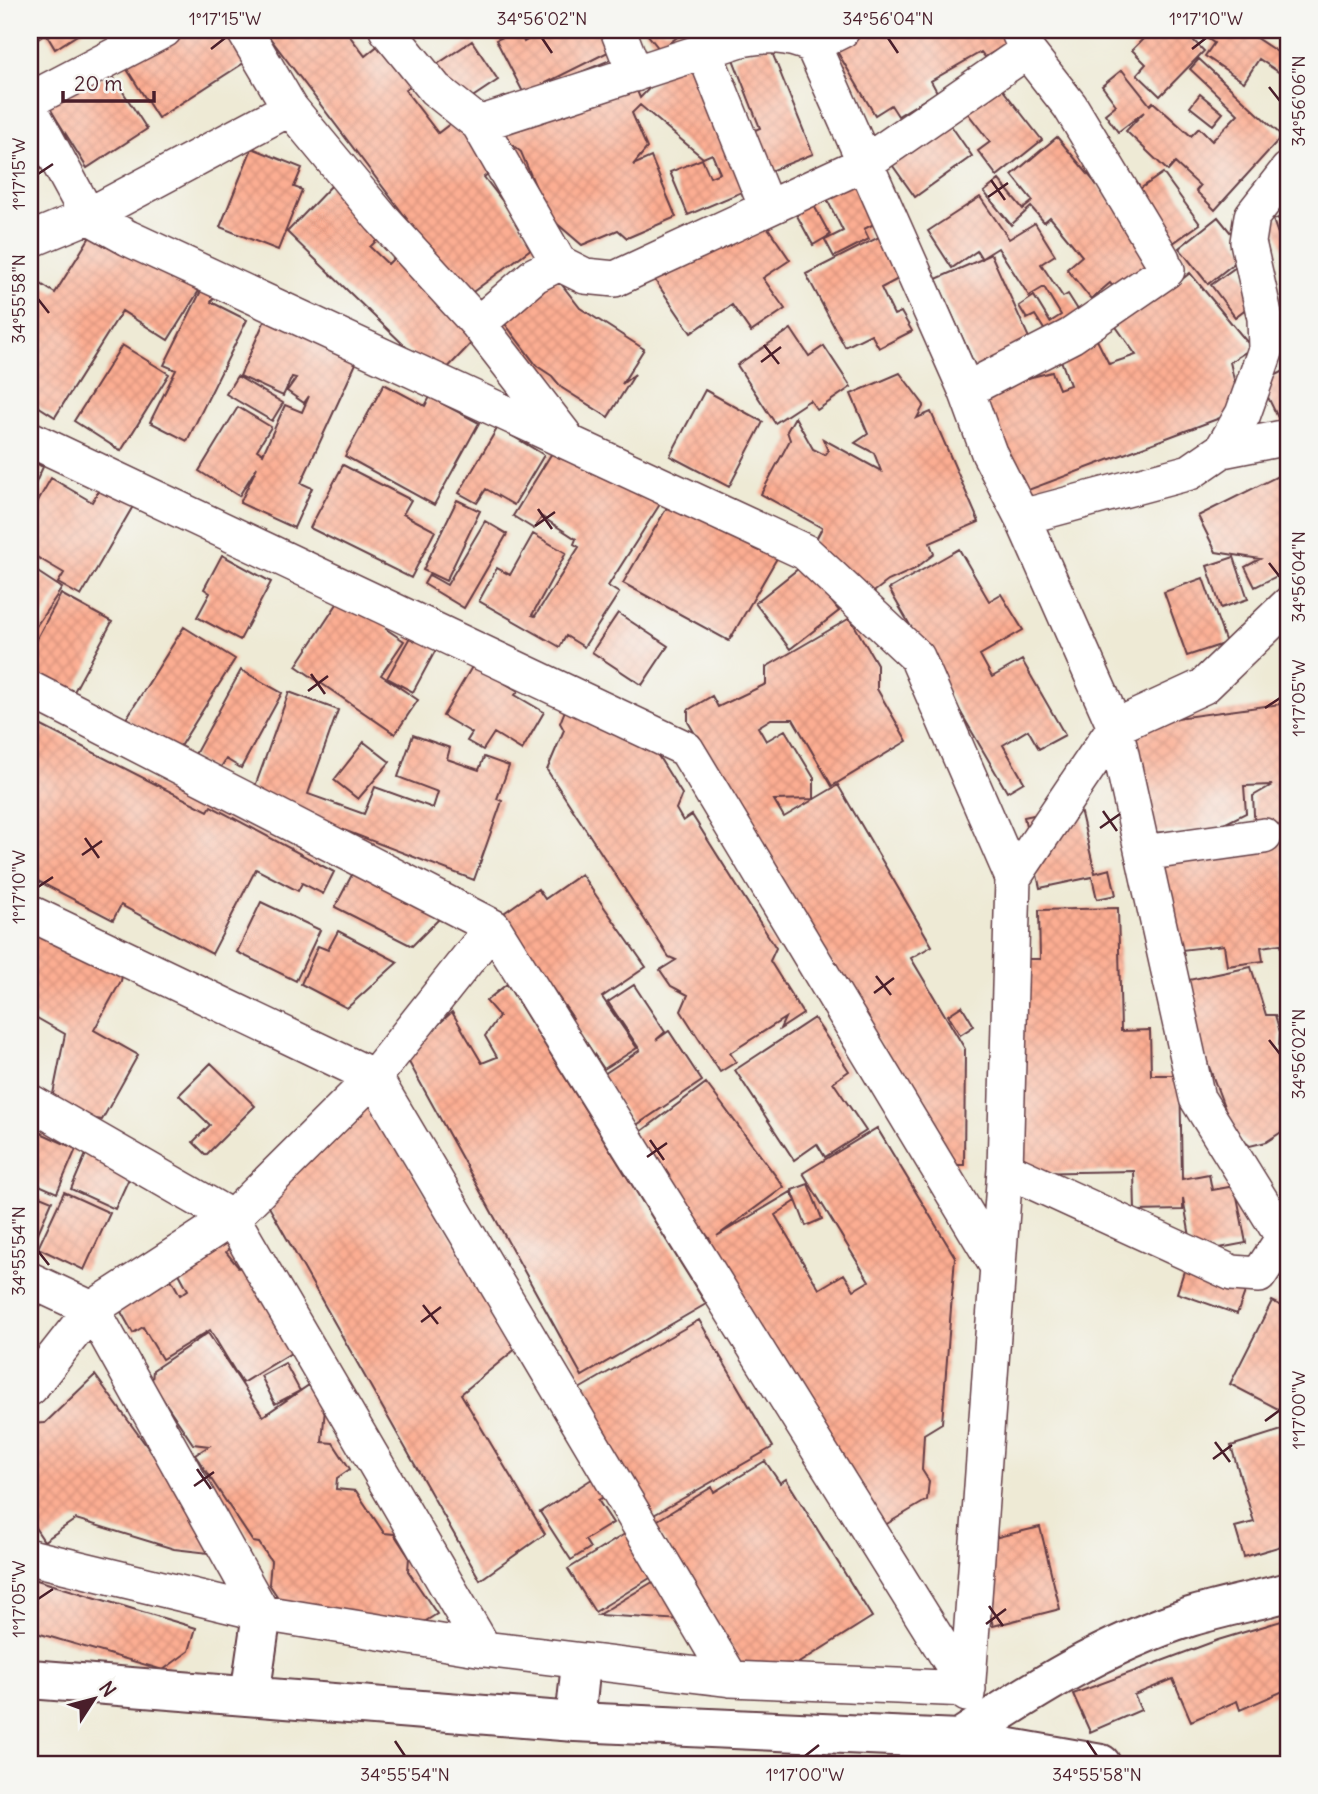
<svg xmlns="http://www.w3.org/2000/svg" width="1318" height="1794" font-family="Delius,sans-serif">
<style>
.building{fill:url(#building-cross-hatch)}
.lines{fill:none;stroke-linecap:round;stroke-linejoin:round}
.street-casing{stroke:#633d44;stroke-width:38}
.secondary-casing{stroke:#633d44;stroke-width:42}
.street{stroke:#fff;stroke-width:35}
.secondary{stroke:#fff;stroke-width:38}
.ticks{fill:none;stroke:#4a1f2b;stroke-width:2.5}
.neatline{fill:none;stroke:#4a1f2b;stroke-width:2.5}
.ticks-label{font-size:18px;text-anchor:middle;fill:#4a1f2b}
</style>
<defs>
<pattern id="building-cross-hatch" width="8" height="8" patternUnits="userSpaceOnUse" patternTransform="scale(1.75)"><rect width="8" height="8" fill="#fcad92"/><path d="M0 0l8 8M0 8l8-8" fill="none" stroke="#da947e"/></pattern>
</defs>
<rect width="100%" height="100%" fill="#f6f6f2"/>
<filter id="ink" filterUnits="userSpaceOnUse"><feTurbulence type="fractalNoise" baseFrequency=".0143" numOctaves="2"/><feDisplacementMap in="SourceGraphic" scale="14" xChannelSelector="R" yChannelSelector="G"/><feConvolveMatrix kernelMatrix="1 2 1 2 8 2 1 2 1" color-interpolation-filters="sRGB"/></filter>
<filter id="wash" filterUnits="userSpaceOnUse"><feTurbulence type="fractalNoise" baseFrequency=".00686" numOctaves="4" result="noise"/><feDisplacementMap in="SourceGraphic" scale="28" xChannelSelector="R" yChannelSelector="G"/><feGaussianBlur stdDeviation="1.57" result="paint"/><feColorMatrix in="noise" values="0 0 0 0 0 0 0 0 0 0 0 0 0 0 0 0 0 1.4 0 .05"/><feComposite in="paint" operator="in"/></filter>
<g filter="url(#wash)">
<rect width="100%" height="100%" fill="#eeead5"/>
<g id="blocks">
<path class="building" d="M30 30H85L55 49 46 34 30 44Z
M175 30H231L250 59 158 118 123 63Z
M264 30H345L365 56 390 36 421 78 405 90 438 133 459 117 497 167 484 177 536 245 466 297Z
M519 30 524 42 544 30H610L618 47 524 94 496 40Z
M644 30H682L684 32 660 50Z
M866 30H1014L1018 38 985 57 981 52 931 81 937 92 898 116 891 105 875 115 835 48Z
M1152 30H1183L1204 51 1160 96 1137 74 1146 64 1132 50Z
M1195 30H1244L1288 59V67L1283 75 1259 59 1244 82 1205 56 1214 43Z
M472 41 498 80 459 106 433 67Z
M769 45 813 154 765 173 748 133 760 128 733 59Z
M689 47 749 189 688 215 670 172 702 159 710 177 720 173 712 154 703 158 640 105 632 113 647 148 633 165 651 157 676 217 627 238 618 230 582 245 548 216 521 152 504 138 494 114 538 90 622 55 640 98Z
M1199 59 1282 136 1215 210 1196 191 1200 186 1175 163 1168 171 1126 131 1144 112 1118 132 1105 114 1116 105 1102 86 1122 70 1150 105 1153 102 1191 136 1199 128 1212 141 1238 114 1190 69Z
M985 67 1042 140 997 176 978 151 990 142 952 93Z
M112 75 147 129 87 168 42 96Z
M1200 94 1223 113 1213 125 1190 107Z
M941 111 972 156 915 197 883 152Z
M30 130 50 163 30 175Z
M1057 137 1159 259 1118 293 1110 283 1091 299 1067 269 1082 256 1050 217 1044 222 1031 207 1011 225 984 192 999 180 1023 209 1033 201 1012 175Z
M252 148 302 168 294 187 302 190 278 250 220 227Z
M852 159 884 219 864 229 869 239 834 257 825 240 843 231 816 178Z
M1163 173 1200 224 1173 243 1137 191Z
M333 184 383 234 370 247 388 264 397 255 479 335 438 378 287 232Z
M806 191 830 235 813 245 789 201Z
M980 197 1009 239 1035 223 1055 255 1041 264 1063 297 1068 294 1080 313 1047 334 1035 315 1027 319 1019 306 1034 296 1050 322 1061 315 1044 287 1029 296 998 248 982 258 991 254 1034 349 978 373 936 279 982 259 977 251 952 268 928 231Z
M753 206 790 260 763 278 785 309 751 332 732 305 691 333 648 270Z
M1288 215V262L1273 220Z
M1218 217 1247 253 1208 284 1179 248Z
M98 224 200 289 168 340 122 311 55 417 30 401V277L55 293Z
M879 237 900 278 881 288 894 315 901 312 912 331 879 348 871 334 845 347 806 274Z
M545 263 580 308 644 349 622 384 635 374 608 417 562 388 552 376 537 366 493 308Z
M1236 267 1260 298 1235 317 1211 285Z
M1190 273 1252 348 1230 362 1241 410 1023 492 979 390 1052 372 1059 389 1070 385 1058 352 1096 338 1109 364 1136 355 1112 321 1161 287 1166 292Z
M204 285 217 291 211 302 247 320 187 441 150 422 176 370 164 365Z
M268 313 364 346 301 483 312 488 294 528 240 503 257 467 239 496 199 471 238 407 271 427 257 450 263 454 285 405 302 412 309 396 304 403 287 391 296 378 292 377 283 396 240 376Z
M791 329 809 356 824 346 851 387 817 410 810 400 775 423 737 365Z
M122 345 169 374 121 451 74 421Z
M1288 369V438L1261 383Z
M900 373 924 405 917 418 931 412 979 522 930 543 934 554 915 569 888 581 862 601 812 547 822 528 761 494 790 440 787 431 795 417 813 449 825 455 828 451 823 439 881 471 874 453 855 443 868 434 851 394Z
M237 376 283 403 272 421 226 394Z
M384 384 425 406 430 397 479 423 434 505 345 456Z
M705 390 763 422 729 487 670 456Z
M498 427 544 455 514 505 486 489 477 503 459 493Z
M555 448 662 501 608 586 619 593 584 647 566 636 560 647 479 601 497 568 510 575 533 534 566 553 532 615 535 616 579 547 574 544 576 539 542 517 534 529 513 516Z
M30 460 43 467 30 495Z
M343 465 411 500 403 514 435 531 411 578 310 528Z
M1288 471 1287 571 1255 587 1245 567 1260 559 1216 552 1198 516Z
M51 478 92 502 104 482 136 501 81 596 58 583 64 573 30 553V515Z
M673 497 784 546 729 641 623 583Z
M457 500 480 511 446 581 423 570Z
M485 521 507 534 464 608 424 584 429 575 447 585Z
M959 549 989 601 1001 594 1023 630 980 655 992 677 1022 660 1065 735 1039 749 1028 730 1003 745 1024 782 1007 792 889 589Z
M222 555 271 582 240 640 197 617 210 593 204 589Z
M1234 557 1248 599 1221 608 1207 566Z
M803 565 839 611 790 649 755 603Z
M30 567 62 588 30 635Z
M1203 578 1226 643 1187 656 1164 592Z
M61 594 112 622 70 699 30 677V651Z
M343 595 389 625 386 629 404 641 381 675 418 700 395 734 296 666Z
M618 613 668 646 642 685 592 652Z
M850 618 877 664V689L907 741 832 786 793 719H771L758 727 766 741 785 730 814 778V799L774 800 784 817 838 785 932 946 911 958 965 1049 964 1165H951L688 722V710L712 696 718 707 766 684V667Z
M184 627 235 659 177 751 126 719Z
M414 630 439 644 413 692 387 678Z
M473 665 518 691 515 695 544 712 522 750 494 733 483 750 467 741 472 733 443 716Z
M241 670 282 693 241 768 226 759 218 772 193 758Z
M289 692 338 710 308 794 364 814 375 787 433 808 438 792 398 777 413 735 450 748 447 759 479 770 484 757 509 766 497 799 502 801 474 880 252 795Z
M1288 703V831L1255 833 1253 796 1272 785 1244 786 1246 813 1214 829 1150 833 1133 724Z
M566 708 642 730 682 794 676 809 683 821 692 815 776 948 770 961 803 1014 780 1029 785 1018 730 1053 736 1062 720 1072 681 1011 688 995 671 986 660 970 676 960 669 957 547 770 564 730 560 723Z
M30 720 208 811 211 806 334 872 323 894 302 883 298 891 256 869 212 954 121 905 113 920 30 877Z
M364 742 390 762 358 799 334 780Z
M1079 805 1095 873 1110 869 1116 895 1097 899 1092 877 1040 888 1024 817Z
M1281 839 1288 890V982L1281 944 1261 947 1263 961 1227 966 1224 945 1173 951 1155 858Z
M355 869 444 914 412 946 335 907Z
M581 874 646 967 602 997 637 1048 604 1069 571 1020 573 1018 501 915 538 889 545 899Z
M261 902 320 930 296 981 237 952Z
M1118 908 1121 1031 1150 1030 1151 1075H1180L1182 1179 1209 1174 1212 1190 1235 1186 1246 1243 1193 1253 1183 1198V1210L1135 1211 1134 1171 1023 1173 1020 959H1040L1039 910Z
M30 923 124 964 121 981 94 1030 138 1055 102 1120 84 1117 52 1099 65 1034 30 1014Z
M338 931 398 962 347 1008 301 984 318 946 328 950Z
M1251 967 1266 1015H1275L1280 1032 1279 1053 1288 1050V1102L1286 1129 1266 1142 1250 1146 1234 1133 1190 1016 1184 981Z
M507 984 706 1304 582 1376 405 1055 452 1012 482 1063 497 1057 485 1036 499 1016 486 1001Z
M634 985 665 1032 656 1040 669 1031 702 1081 635 1126 601 1076 640 1050 608 1002Z
M962 1006 974 1026 960 1035 948 1015Z
M814 1018 849 1071 833 1082 866 1131 825 1157 817 1144 794 1160 735 1070Z
M211 1063 255 1106 206 1155 193 1142 210 1125 179 1095Z
M706 1083 784 1187 717 1236 791 1192 796 1201 775 1215 819 1289 844 1274 854 1290 869 1281 803 1173 877 1128 955 1257 942 1423 924 1434 922 1470 929 1481 927 1500 875 1531 703 1245 711 1241 634 1137Z
M365 1094 518 1347 461 1394 545 1534 480 1580 264 1198Z
M32 1129 76 1149 57 1193 30 1181Z
M86 1154 131 1174 115 1209 71 1189Z
M808 1184 822 1219 806 1226 792 1190Z
M30 1192 52 1201 30 1251Z
M64 1192 110 1213 84 1270 38 1248Z
M224 1232 235 1242 226 1252 239 1268 247 1263 291 1353 242 1383 210 1330 162 1359 143 1327 133 1333 120 1310 171 1279 180 1295 188 1290 174 1264Z
M1185 1268 1246 1289 1237 1314 1177 1293Z
M1272 1301 1288 1309 1286 1413 1230 1384Z
M699 1320 773 1447 645 1520 572 1393Z
M208 1333 263 1416 309 1385 325 1408 322 1442 333 1443 350 1469 337 1478 336 1489 356 1491 384 1533 394 1534 409 1557 408 1571 437 1614 424 1622 287 1611 269 1584 271 1561 259 1543 253 1542 195 1455 209 1446 193 1444 152 1383 153 1370Z
M285 1363 300 1391 275 1404 261 1376Z
M95 1375 226 1555 174 1549 76 1519 44 1541 30 1520V1424L45 1423Z
M1288 1428V1544L1244 1557 1235 1527 1254 1522 1231 1446Z
M765 1461 780 1483 786 1479 872 1617 757 1689 653 1523 712 1487 714 1492Z
M595 1477 607 1495 598 1500 613 1523 585 1540 590 1548 571 1560 540 1512Z
M1040 1527 1060 1609 993 1626 973 1543Z
M628 1532 655 1575 595 1612 568 1569Z
M30 1578 196 1628 189 1651 163 1670 30 1631Z
M656 1580 682 1620 598 1615Z
M1288 1619V1668L1281 1671 1288 1689 1240 1710 1237 1701 1191 1721 1173 1679 1134 1695 1141 1710 1090 1732 1073 1694 1218 1640Z"/>
</g>
</g>
<g filter="url(#ink)">
<use href="#blocks" fill-opacity="0" stroke="#633d44" stroke-width="2"/>
<g class="lines">
<defs>
<path id="street" d="M244 30 290 108 381 218 478 324 564 435
M387 30 435 89 479 124 559 263 585 276 615 279 865 163 1027 51
M618 30 635 74
M806 30 966 390 989 453 1022 517 1115 727 1197 1098 1288 1245
M1018 30 1027 51 1070 106 1162 259
M704 51 767 208
M30 100 164 30
M30 109 88 216 290 108
M479 124 741 39C769 34 786 34 812 45L842 30
M30 240 88 216 128 238 805 552 917 657 1013 878
M478 324 535 275 559 263
M966 390 1071 336 1167 270
M30 439 686 749 998 1267
M1222 450 1288 437
M1022 517 1190 472 1222 450 1243 414 1266 349 1265 318 1248 242 1252 216 1288 170
M30 689 493 927 968 1689 731 1679 484 1649 262 1613 30 1557
M1143 853 1264 836
M30 913 374 1077 731 1679
M30 1102 232 1218 484 1649
M1005 1169 1232 1273 1259 1275 1284 1237 1288 1236
M30 1280 92 1309 262 1613
M30 1388 92 1309 232 1218 374 1077 493 927
M967 1694 1005 1169 1013 878 1115 727 1204 686 1288 605"/>
<path id="secondary" d="M30 1679 575 1722 959 1739 1101 1764
M250 1696 262 1613
M575 1722 581 1663
M959 1739C1032 1691 1105 1644 1190 1617 1222 1607 1256 1601 1288 1592"/>
</defs>
<use href="#street" class="street-casing"/>
<use href="#secondary" class="secondary-casing"/>
<use href="#street" class="street"/>
<use href="#secondary" class="secondary"/>
</g>
</g>
<path class="ticks" d="M542 38 552 53M888 38 898 53M211 49 225 38M1192 49 1206 38M1269 87 1280 101M38 174 53 164M991 180 1005 200M988 197 1008 183M38 299 49 313M764 345 779 364M761 362 781 347M538 509 552 529M535 526 555 512M1269 563 1280 577M311 674 325 694M308 691 328 676M1265 708 1280 698M1103 811 1117 831M1100 828 1120 814M85 838 99 858M82 855 102 841M38 887 53 877M876 976 891 995M874 993 894 978M1269 1040 1280 1054M650 1140 664 1160M647 1157 667 1143M38 1251 49 1265M423 1305 438 1324M421 1322 441 1307M1265 1421 1280 1410M1215 1442 1230 1462M1213 1459 1232 1445M197 1469 211 1489M194 1486 214 1472M38 1599 53 1589M989 1606 1003 1626M986 1624 1006 1609M395 1741 405 1756M1087 1741 1097 1756M805 1756 819 1745"/>
<rect width="1318" height="1794" fill="none" stroke="#f6f6f2" stroke-width="77"/>
<g transform="translate(94 1699) rotate(54)" stroke="#f6f6f2" stroke-width="5" paint-order="stroke">
<path d="M0-5L12 26L0 18L-12 26Z" fill="#4a1f2b"/>
<text y="-10" font-size="19" font-weight="bold" text-anchor="middle" fill="#4a1f2b">N</text>
</g>
<path d="M63 91v10h91v-10" fill="none" stroke="#4a1f2b" stroke-width="3.5"/>
<text x="74" y="91" font-size="21" fill="#4a1f2b" stroke="#f6f6f2" stroke-width="5" paint-order="stroke">20 m</text>
<rect x="38" y="38" width="1242" height="1718" class="neatline"/>
<g class="ticks-label">
<text x="225" y="25">1°17'15"W</text>
<text x="542" y="25">34°56'02"N</text>
<text x="888" y="25">34°56'04"N</text>
<text x="1206" y="25">1°17'10"W</text>
<text transform="translate(1299 101) rotate(-90)" y="6">34°56'06"N</text>
<text transform="translate(19 174) rotate(-90)" y="6">1°17'15"W</text>
<text transform="translate(19 299) rotate(-90)" y="6">34°55'58"N</text>
<text transform="translate(1299 577) rotate(-90)" y="6">34°56'04"N</text>
<text transform="translate(1299 698) rotate(-90)" y="6">1°17'05"W</text>
<text transform="translate(19 887) rotate(-90)" y="6">1°17'10"W</text>
<text transform="translate(1299 1054) rotate(-90)" y="6">34°56'02"N</text>
<text transform="translate(19 1251) rotate(-90)" y="6">34°55'54"N</text>
<text transform="translate(1299 1410) rotate(-90)" y="6">1°17'00"W</text>
<text transform="translate(19 1599) rotate(-90)" y="6">1°17'05"W</text>
<text x="405" y="1781">34°55'54"N</text>
<text x="805" y="1781">1°17'00"W</text>
<text x="1097" y="1781">34°55'58"N</text>
</g>
</svg>
